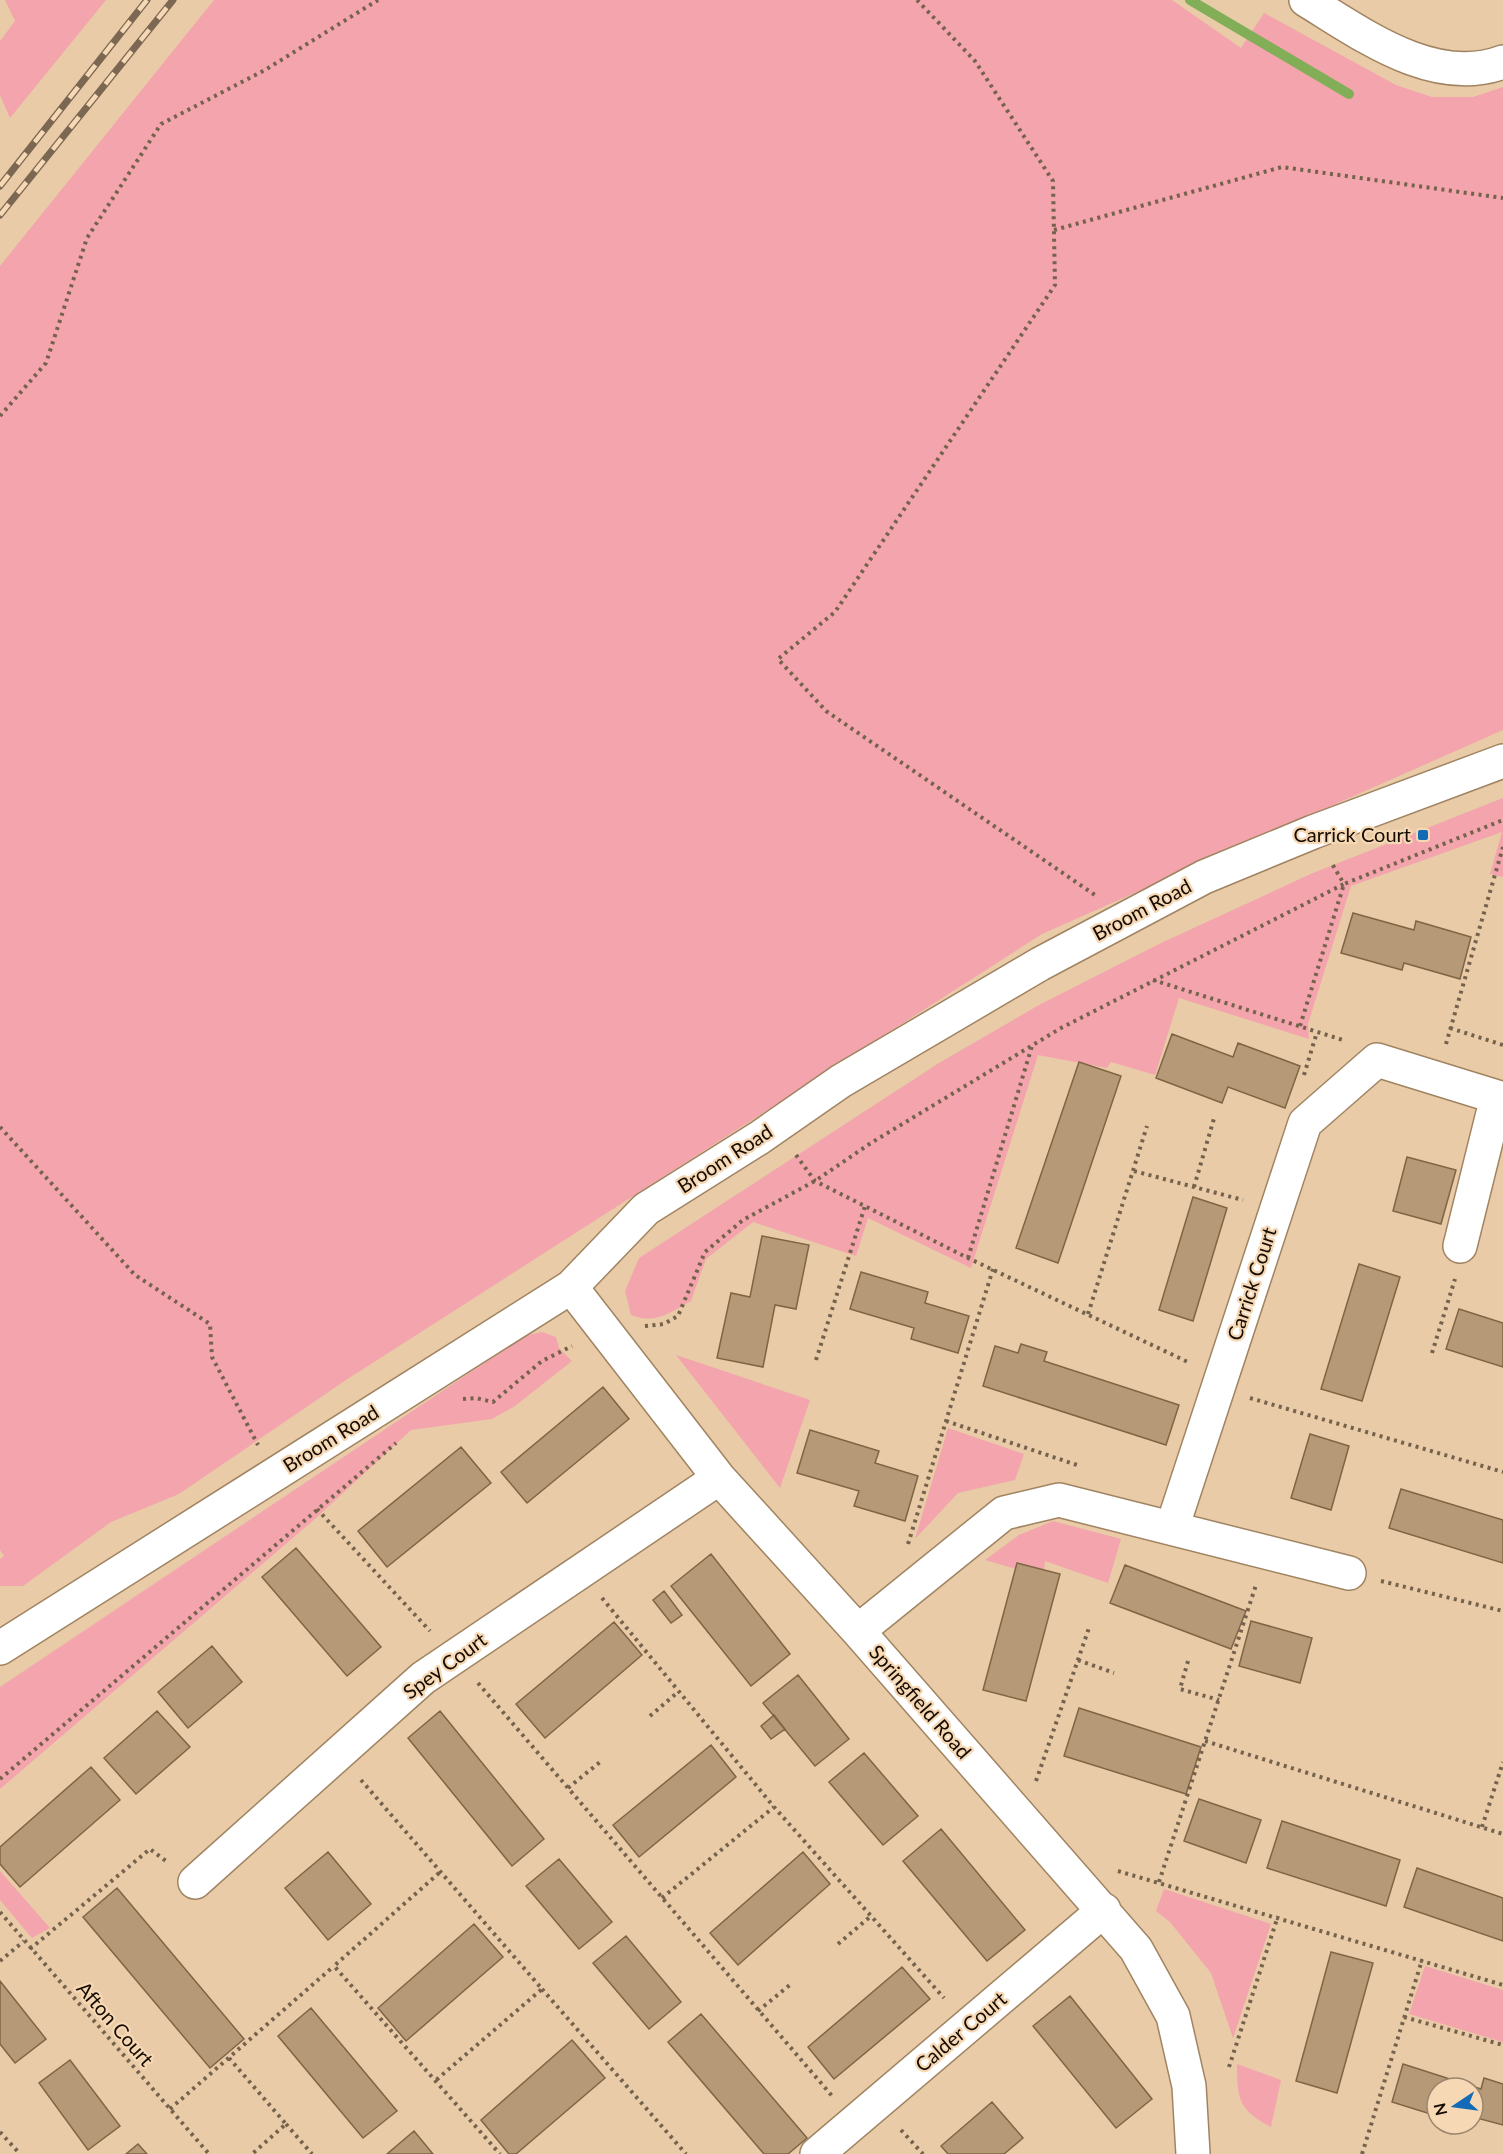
<svg xmlns="http://www.w3.org/2000/svg" width="1503" height="2154" font-family="Lato,sans-serif">
<style>
.green{fill:#f3a4ad}
.lines{fill:none;stroke-linecap:round;stroke-linejoin:round}
.stream{stroke:#81ae57;stroke-width:10}
.building{fill:#b69977;stroke:#806544;stroke-width:1.5}
.minor-casing{stroke:#a08462;stroke-width:36}
.path{stroke:#75624c;stroke-width:4;stroke-dasharray:3 4.5;stroke-linecap:butt}
.minor{stroke:#fff;stroke-width:33}
.rail-casing{stroke:#7c6852;stroke-width:7}
.rail{stroke:#f6d8b4;stroke-width:4.5;stroke-dasharray:14;stroke-linecap:butt}
.poi-dot{fill:#136bb8;stroke:#f6d8b4;stroke-width:2}
.labels{text-anchor:middle;stroke-width:4.5;stroke-linejoin:round;paint-order:stroke}
.poi-label{font-size:20px;fill:#150b02;stroke:#f6d8b4;text-anchor:end}
.street-label{font-size:20px;fill:#150b02;stroke:#f6d8b4}
</style>
<rect width="100%" height="100%" fill="#e9cba7"/>
<path class="green" d="M5 0H106L10 118 0 95V41L15 21Z
M214 0H1172L1241 48 1264 13 1396 85 1432 97H1473L1503 87V730L1042 934 346 1380 179 1494 111 1522 23 1586H0V1559L4 1556 0 1550V266Z
M1503 798V877L1490 874 1502 832 1351 886 1308 1024 1309 1039 1179 998 1155 1075 1111 1062 1107 1068 1038 1055 971 1268 868 1218 856 1256 753 1222 706 1259 691 1301C671 1312 655 1325 631 1315L625 1291 639 1258 939 1063 1039 1005 1159 944 1313 873Z
M542 1332 556 1337 559 1348 572 1361 515 1406 492 1419 411 1430 316 1518 0 1789V1687L514 1343 528 1335Z
M676 1355 810 1400 780 1488Z
M948 1428 1024 1454 1015 1480 958 1493 915 1539Z
M1053 1521 1121 1539 1108 1583 1045 1561 1044 1570 1018 1563 1016 1569 985 1560 1019 1535Z
M0 1871 50 1928 32 1938 0 1900Z
M1164 1889 1271 1924 1233 2038 1211 1973 1170 1922 1156 1911Z
M1425 1966 1503 1990V2042L1409 2014Z
M1237 2064 1281 2080 1271 2127C1239 2110 1237 2100 1237 2064Z"/>
<g class="lines">
<path class="stream" d="M1190 0 1349 94"/>
</g>
<path class="building" d="M1353 913 1414 930 1416 921 1471 937 1460 979 1404 963 1402 970 1341 953Z
M1172 1034 1233 1057 1238 1043 1300 1066 1285 1108 1228 1087 1222 1103 1156 1078Z
M1079 1062 1121 1076 1058 1263 1016 1248Z
M1407 1157 1456 1170 1441 1224 1393 1211Z
M1193 1197 1227 1208 1193 1321 1159 1310Z
M762 1236 809 1245 796 1309 775 1305 763 1367 717 1358 731 1293 750 1297Z
M1359 1264 1400 1277 1362 1401 1321 1389Z
M861 1272 928 1292 925 1303 969 1316 958 1353 911 1339 914 1328 850 1309Z
M1459 1309 1503 1323V1367L1446 1349Z
M1021 1344 1047 1352 1044 1361 1179 1405 1166 1445 983 1386 995 1346 1018 1353Z
M603 1387 629 1419 527 1503 501 1472Z
M810 1430 879 1451 875 1463 918 1476 905 1521 854 1506 859 1491 797 1473Z
M1310 1434 1349 1446 1331 1510 1291 1498Z
M461 1447 491 1483 387 1567 358 1531Z
M1401 1489 1503 1520V1563L1389 1528Z
M296 1548 381 1647 347 1676 262 1577Z
M711 1554 790 1654 751 1686 671 1586Z
M1017 1563 1060 1574 1026 1701 983 1690Z
M1125 1565 1246 1611 1231 1649 1110 1603Z
M664 1591 682 1615 671 1623 653 1600Z
M1251 1621 1312 1638 1300 1683 1239 1666Z
M614 1622 642 1655 545 1738 516 1704Z
M212 1646 242 1682 188 1728 158 1692Z
M798 1675 849 1739 815 1766 763 1703Z
M1079 1708 1201 1747 1186 1794 1064 1756Z
M157 1711 190 1747 136 1794 104 1758Z
M440 1711 544 1839 512 1866 408 1738Z
M774 1715 785 1729 771 1739 761 1726Z
M711 1745 736 1777 639 1857 613 1825Z
M864 1753 918 1816 883 1845 829 1782Z
M91 1767 120 1800 20 1887 0 1864V1847Z
M1199 1799 1261 1820 1246 1863 1184 1841Z
M1282 1821 1400 1860 1386 1906 1267 1868Z
M941 1829 1025 1930 987 1961 903 1861Z
M328 1852 371 1904 328 1940 285 1888Z
M803 1852 830 1884 738 1965 710 1933Z
M559 1859 612 1922 579 1949 526 1886Z
M1417 1868 1503 1898V1941L1404 1907Z
M117 1888 244 2039 210 2068 83 1917Z
M474 1924 503 1957 406 2041 378 2008Z
M626 1936 681 2002 649 2029 593 1963Z
M1331 1952 1373 1963 1337 2093 1296 2081Z
M902 1967 930 1999 834 2079 808 2047Z
M0 1981 46 2039 15 2063 0 2044Z
M1070 1996 1152 2099 1116 2128 1033 2026Z
M311 2008 397 2111 363 2138 278 2036Z
M701 2014 807 2138 788 2154H764L668 2042Z
M572 2040 605 2078 516 2154H509L481 2120Z
M70 2060 120 2126 88 2150 39 2083Z
M1403 2064 1481 2089 1484 2078 1503 2084V2125L1473 2117V2088H1437V2116L1392 2102Z
M992 2102 1023 2138 1004 2154H948L941 2146Z
M414 2131 433 2154H387Z
M138 2144 147 2154H126Z"/>
<g class="lines">
<defs>
<path id="minor" d="M1306 0C1362 34 1434 88 1503 62
M571 1287 719 1478 858 1631 1136 1949 1173 2016 1189 2086 1193 2154
M1172 1528 1305 1123 1377 1060 1497 1097 1460 1246
M858 1631 1004 1513 1059 1500 1349 1573
M0 1648 571 1287 646 1209 759 1138 841 1081 1040 964 1204 877 1313 832 1503 761
M195 1882 423 1678 719 1478
M817 2154 1104 1910"/>
</defs>
<use href="#minor" class="minor-casing"/>
<path class="path" d="M917 0 975 61 1053 181 1055 285 835 612 778 659 826 711 1095 895
M1054 230 1282 167 1503 198
M0 416 46 363 87 238 161 124 265 70 378 0
M1153 980 1346 1041
M1300 1026 1344 884 1503 820
M1450 1028 1503 1045
M1446 1044 1503 847
M1304 1075 1317 1032
M0 1127 135 1275 210 1324 212 1357 258 1445
M796 1155 815 1181 968 1258 1190 1363
M1134 1171 1243 1200
M1194 1187 1215 1115
M968 1258 1032 1046
M1088 1314 1147 1126
M645 1326 664 1324 678 1316 705 1252 743 1220 815 1181 871 1143 1061 1028 1344 884 1331 862
M1432 1353 1455 1279
M816 1360 865 1206
M1250 1398 1503 1472
M463 1399 476 1398 493 1402 542 1361 572 1346
M946 1421 1077 1465
M317 1509 430 1631
M908 1544 993 1269
M1381 1581 1503 1611
M602 1598 774 1807 944 1998
M1078 1660 1114 1673
M1188 1661 1180 1689 1219 1700
M478 1683 833 2097
M650 1716 678 1692
M1205 1741 1503 1834
M0 1779 396 1443
M361 1780 542 1989 435 2081
M1036 1781 1089 1628
M568 1788 600 1762
M1482 1827 1503 1762
M1118 1871 1503 1985
M439 1873 334 1966 500 2154
M1159 1882 1256 1585
M662 1898 774 1807
M0 1912 209 2154
M838 1944 871 1916
M30 1949 150 1849 166 1861
M0 1961 24 1941
M542 1989 686 2154
M758 2011 791 1984
M1404 2017 1503 2045
M229 2058 286 2124 252 2154
M1229 2067 1278 1916
M170 2109 334 1966
M286 2124 312 2154
M901 2130 923 2154
M0 2132 20 2154
M1362 2154 1422 1960"/>
<use href="#minor" class="minor"/>
<defs>
<path id="rail" d="M0 186 147 0
M0 215 173 0"/>
</defs>
<use href="#rail" class="rail-casing"/>
<use href="#rail" class="rail"/>
</g>
<rect class="poi-dot" x="1417" y="829" width="12" height="12" rx="3"/>
<g class="labels">
<g class="poi-label">
<text x="1411" y="842">Carrick Court</text>
</g>
<g class="street-label">
<text transform="translate(1142 910) rotate(-28)" y="7">Broom Road</text>
<text transform="translate(725 1159) rotate(-33)" y="7">Broom Road</text>
<text transform="translate(1252 1284) rotate(-72)" y="7">Carrick Court</text>
<text transform="translate(331 1439) rotate(-32)" y="7">Broom Road</text>
<text transform="translate(445 1666) rotate(-36)" y="7">Spey Court</text>
<text transform="translate(920 1702) rotate(49)" y="7">Springfield Road</text>
<text transform="translate(115 2024) rotate(49)" y="7">Afton Court</text>
<text transform="translate(961 2032) rotate(-40)" y="7">Calder Court</text>
</g>
</g>
<g transform="translate(1455 2106) rotate(257)"><circle r="28" fill="#f6d8b4" stroke="#9c866d" stroke-width="1.5"/>
<path d="M0-4.5L10 22L0 15L-10 22Z" fill="#136bb8"/>
<text y="-9" font-size="16" font-weight="bold" text-anchor="middle" fill="#150b02">N</text>
</g>
</svg>
